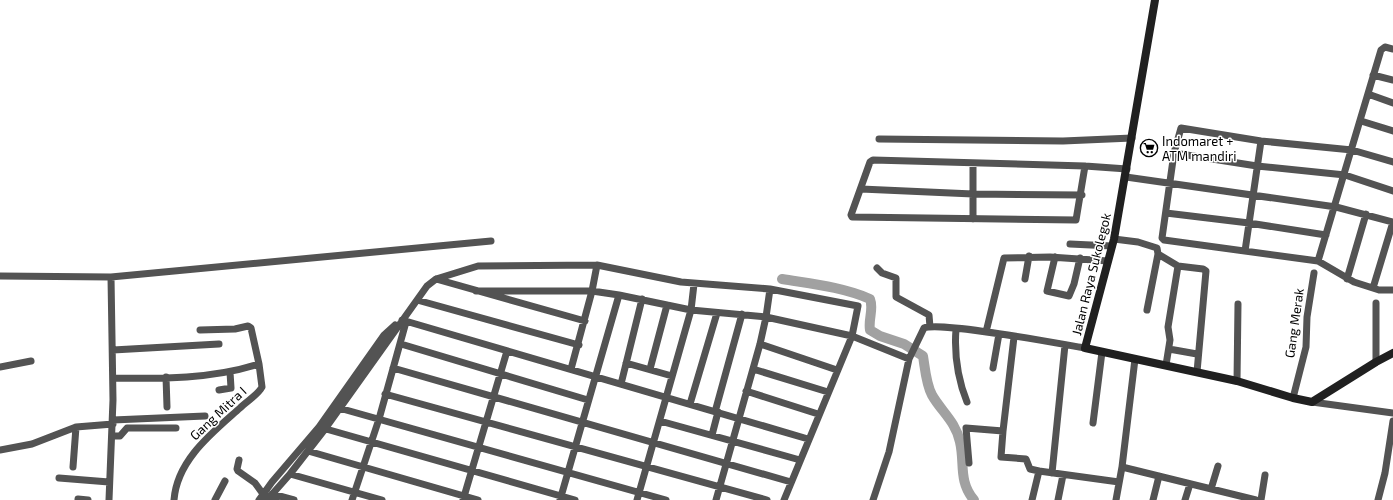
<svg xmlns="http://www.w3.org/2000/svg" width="1393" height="500" font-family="'Exo 2',sans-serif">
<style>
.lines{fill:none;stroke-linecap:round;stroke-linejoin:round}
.river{stroke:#a1a1a1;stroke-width:10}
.street{stroke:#535353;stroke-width:7}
.secondary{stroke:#202020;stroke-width:8}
.labels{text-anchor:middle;stroke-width:3;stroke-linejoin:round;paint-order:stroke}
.poi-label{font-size:13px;fill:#000;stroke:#fff;text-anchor:start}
.street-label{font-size:13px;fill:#000;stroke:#fff}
</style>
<rect width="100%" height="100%" fill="#fff"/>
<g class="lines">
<path class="river" d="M782 279C812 284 842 287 870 299 874 309 868 319 870 330L880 336 904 344 923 356C925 368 926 384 932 395 941 411 956 422 960 442 965 463 958 481 974 500"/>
<path class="street" d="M1373 75 1393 80
M1368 94 1393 103
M1361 121 1393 131
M879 139 1063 141 1132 138
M1174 153 1257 166 1345 175 1393 191
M1393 162 1352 150 1261 141 1181 128 1174 153 1162 238 1164 240 1318 261 1354 282 1379 290H1393
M1085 166 1076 220 852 217 851 215 870 162 873 160 1085 166 1127 169
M1126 177 1336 207 1393 222
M861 189 973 194 1082 195
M1166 213 1249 223 1326 235
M973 219V163
M1114 239 1138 242 1157 248 1158 254
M1070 244 1112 246
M1245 251 1261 141
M1055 257 1047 291 1069 296 1074 284 1080 258
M1318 261 1381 50 1385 47 1393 49
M877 268 882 273 896 278V297L929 315 930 327
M0 276 111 277 491 241
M436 279 585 321
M1025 279 1029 256
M1347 279 1366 214
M1373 288 1393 222
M476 291H592L619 295 691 310 766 317 852 336 909 359
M417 300 579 345
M1147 310 1158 254 1178 266 1203 269 1206 271 1197 372
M402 320 808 439
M956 329C954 355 957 377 967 402
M986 332 1004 258 1050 257 1108 261
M401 344 588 400
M760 344 837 370
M1169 349 1197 354
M113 350 219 344
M1376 362V303
M626 363 672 376
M1166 365 1170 340 1168 327 1178 266
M0 367 31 361
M393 368 791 482
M993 368 999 334
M571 369 592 291 597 265
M650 369 667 305
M753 369 828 392
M166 377 167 407
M113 378C161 379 213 379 259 364
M1237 381 1238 304
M621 384 642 299
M219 390 231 388 230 372
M746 391 818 414
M385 394 767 500
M1293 398 1306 347 1307 317 1314 273
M1312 402 1393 413
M690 404 717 313
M339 408 666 500
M715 412 742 314
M113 420 205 416
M660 421 800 460
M1093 423 1102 352
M319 427 575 500
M1003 431 1001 457 1026 459 1030 469 1039 471 1119 482
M712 435 718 412
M112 436H120L127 428H176
M0 450 32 444 76 427 113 424
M308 451 478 500
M239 460 237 469 238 471 255 483 263 494 276 500
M969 463 966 428 1003 431 1014 337
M73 467 76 427
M1122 467 1256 500
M1052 473 1065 345
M290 474 382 500
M59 478 109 482
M1211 489 1218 466
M272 494 294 500
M78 499 88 500
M109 500 113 400 111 277
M174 500C177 460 212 433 240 408 247 401 258 395 262 387L259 364 251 328 248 326 235 329 200 330
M215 500 225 481
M259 500 272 482 319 427 384 335 395 325
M267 500 290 474 325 429 427 286 436 279 478 266 597 265 681 282 770 289 858 306 852 336 784 500
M352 500 379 419 406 322
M463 500 507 351
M560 500 619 295
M637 500 691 310 694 284
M716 500 760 344 766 317 770 289
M873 500 889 452 909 359 924 328C940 321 1060 344 1085 348
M1032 500 1039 471
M1058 500 1063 475
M1116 500 1122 467 1135 359
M1153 500 1159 476
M1185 500 1190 484
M1261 500 1265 475
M1378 500 1385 473 1393 421"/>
<path class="secondary" d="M1155 0 1114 239 1085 348 1237 381 1293 398 1312 402 1376 362 1393 353"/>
</g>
<defs>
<symbol id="supermarket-ring" viewBox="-11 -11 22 22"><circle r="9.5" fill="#fff" stroke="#000" stroke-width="1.5"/><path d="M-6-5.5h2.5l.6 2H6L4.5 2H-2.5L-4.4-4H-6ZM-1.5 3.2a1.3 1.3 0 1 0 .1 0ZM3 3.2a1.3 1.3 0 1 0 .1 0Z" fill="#000"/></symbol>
</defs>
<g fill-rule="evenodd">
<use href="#supermarket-ring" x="1139" y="138" width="20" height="20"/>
</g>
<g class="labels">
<g class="poi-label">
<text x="1162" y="146">Indomaret +<tspan x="1162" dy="15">ATM mandiri</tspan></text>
</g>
<g class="street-label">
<text transform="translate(1091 274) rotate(-76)" y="5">Jalan Raya Sukolegok</text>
<text transform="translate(1294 323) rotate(-82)" y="5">Gang Merak</text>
<text transform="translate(218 413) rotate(-43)" y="5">Gang Mitra I</text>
</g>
</g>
</svg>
